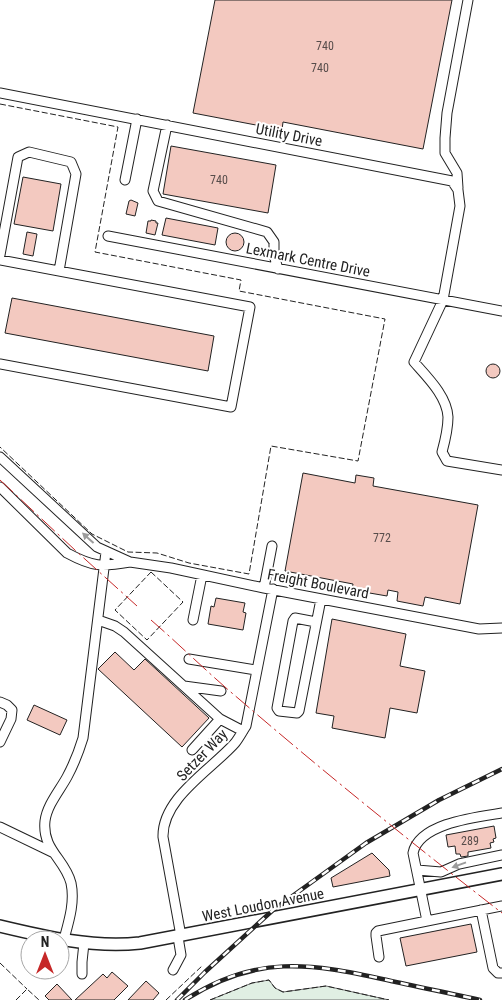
<svg xmlns="http://www.w3.org/2000/svg" width="502" height="1000" font-family="'Roboto Condensed',sans-serif">
<style>
.green{fill:#e0efe3;stroke:#6f6f6f}
.building{fill:#f3c9c0;stroke:#222}
.lines{fill:none;stroke-linecap:round;stroke-linejoin:round}
.minor-casing{stroke:#222;stroke-width:11}
.major-casing{stroke:#222;stroke-width:14}
.minor{stroke:#fff;stroke-width:9}
.major{stroke:#fff;stroke-width:11}
.rail-casing{stroke:#222;stroke-width:4.5}
.rail{stroke:#fff;stroke-width:2.5;stroke-dasharray:8;stroke-linecap:butt}
.fence{stroke:#222;stroke-width:1;stroke-dasharray:6 2.5;stroke-linecap:butt}
.power{stroke:#c62828;stroke-width:1;stroke-dasharray:18 4 2.5 4;stroke-linecap:butt}
.oneway{fill:#9c9c9c}
.labels{text-anchor:middle;stroke-width:4;stroke-linejoin:round;paint-order:stroke}
.number-label{font-size:12px;fill:#564c4a}
.street-label{font-size:15px;fill:#222;stroke:#fff}
</style>
<rect width="100%" height="100%" fill="#fff"/>
<path class="green" d="M269 980 275 988 283 992 326 986 389 1000H210L252 983Z"/>
<path class="building" d="M215 0H452L423 149 283 122 282 130 193 113Z
M171 146 276 165 268 213 163 194Z
M23 177 61 184 53 231 14 224Z
M131 200 138 203 135 216 126 214 129 201Z
M166 218 218 228 215 245 162 235Z
M151 220 156 221V223H158L155 235 146 233 148 221H151Z
M27 232 37 234 33 256 23 254Z
M226 242a9 9 0 1 1 18 0a9 9 0 1 1-18 0Z
M12 298 214 336 208 371 5 333Z
M486 371a7 7 0 1 1 14 0a7 7 0 1 1-14 0Z
M303 473 355 483 356 475 374 478 373 486 478 505 460 604 425 597 423 606 397 601 398 592 388 590 387 596 352 590 353 584 285 571Z
M216 598 245 603 243 612 246 613 243 630 208 624 211 606 214 607Z
M332 619 406 634 400 666 425 671 417 713 390 708 385 738 332 728 334 716 316 713Z
M115 652 134 670 145 659 209 718 182 747 98 669Z
M34 705 67 720 60 735 27 720Z
M494 826 496 838 493 839 494 842 490 843 491 848 468 852V856L461 857 460 854H456L455 846 448 847 446 835Z
M372 853 389 870 390 876 333 887 331 878Z
M471 924 477 952 406 966 400 938Z
M112 972 128 986 114 1000H75L103 974 107 978Z
M146 981 159 993 153 1000H128Z
M57 984 72 1000H49L45 996Z"/>
<g class="lines">
<defs>
<path id="minor" d="M0 93 452 181 458 190 460 206 443 300 414 362C427 377 447 396 448 417 448 429 445 441 442 452L447 461 502 470
M167 125 153 191 158 201 267 232 274 242V255L278 269
M125 180 137 119
M458 188 457 173 445 153V138L447 113 468 0
M108 236 502 311
M0 255 18 157 29 152 71 162 76 174 59 271
M0 260 250 307 231 407 0 364
M0 457 97 547 130 562 171 568 264 588 479 629 502 628
M0 487 67 553C93 567 101 567 130 562
M264 588 272 546
M98 620 115 626 124 632 220 719 243 731
M193 620 202 575
M316 622 295 618 293 621 277 708 279 711 297 713 299 711 321 599
M189 659 256 670
M184 686 221 691
M0 702 7 705 12 710 11 719 0 742
M192 750 220 719
M502 813C477 817 419 823 413 853L427 921 502 906
M0 827 54 853
M417 870 441 872 459 864 502 855
M481 910 493 968 498 973H502
M181 936 163 837C162 798 211 770 235 743 239 738 242 732 246 726L273 589
M64 939C69 921 75 902 71 883 65 859 42 850 45 821 47 805 60 790 67 777 74 764 79 751 83 738L106 552
M379 957 376 936V933L378 931 427 921
M173 970 181 955 178 937
M82 974V962L84 943"/>
<path id="major" d="M0 926C46 937 92 948 140 943L502 874"/>
</defs>
<use href="#minor" class="minor-casing"/>
<use href="#major" class="major-casing"/>
<use href="#minor" class="minor"/>
<use href="#major" class="major"/>
<defs>
<path id="rail" d="M177 1000 205 972 273 910 366 843 439 800 502 769
M185 1000C256 954 310 963 387 980 418 987 449 993 480 1000"/>
</defs>
<use href="#rail" class="rail-casing"/>
<use href="#rail" class="rail"/>
<path class="fence" d="M0 104 118 127 95 252 241 280 239 291 385 319 358 461 271 446 249 574 189 563 157 553 128 552 92 534 0 447
M151 572 183 602 147 640 115 610Z
M0 963 27 989
M16 1000 27 989 39 1000
M166 1000 202 966
M210 1000 252 983 269 980 275 988 283 992 326 986 389 1000"/>
<path class="power" d="M0 480 76 551 137 606
M151 620C181 646 209 674 239 699 325 773 413 844 502 913"/>
</g>
<defs><path id="oneway-solid" d="M-6-.8H1V-3.2L6.5 0L1 3.2V.8H-6Z" transform="scale(1.25)"/></defs>
<g class="oneway">
<use href="#oneway-solid" transform="translate(88 538) rotate(-138)"/>
<use href="#oneway-solid" transform="translate(459 865) rotate(160)"/>
</g>
<g class="labels">
<g class="number-label">
<text x="325" y="50">740</text>
<text x="320" y="72">740</text>
<text x="219" y="184">740</text>
<text x="382" y="542">772</text>
<text x="470" y="845">289</text>
</g>
<g class="street-label">
<text transform="translate(289 135) rotate(11)" y="5">Utility Drive</text>
<text transform="translate(308 260) rotate(11)" y="5">Lexmark Centre Drive</text>
<text transform="translate(318 584) rotate(11)" y="5">Freight Boulevard</text>
<text transform="translate(202 755) rotate(-46)" y="5">Setzer Way</text>
<text transform="translate(263 905) rotate(-11)" y="5">West Loudon Avenue</text>
</g>
</g>
<g transform="translate(45 955)"><circle r="24" fill="#ffffff" stroke="#a7a7a7"/>
<path d="M0-4L9 19L0 12L-9 19Z" fill="#c62828"/>
<text y="-8" font-size="14" font-weight="bold" text-anchor="middle" fill="#222222">N</text>
</g>
</svg>
